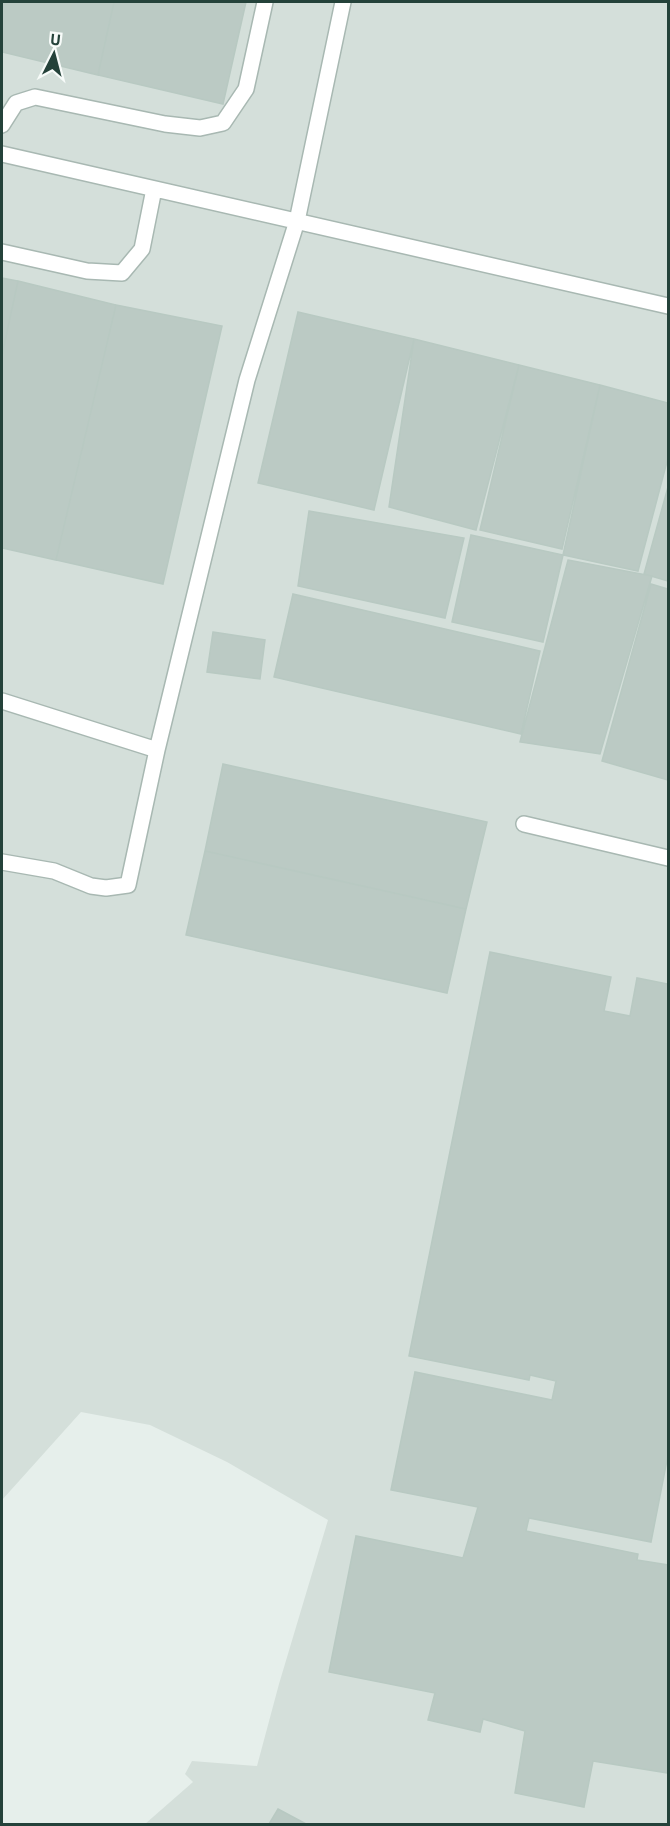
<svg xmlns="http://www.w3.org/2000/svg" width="670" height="1826" font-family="'Titillium Web',sans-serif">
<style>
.built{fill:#d4dfda}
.building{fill:#bbcac4;stroke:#b8c9c2;stroke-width:1.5}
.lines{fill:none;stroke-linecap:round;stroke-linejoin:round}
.lane-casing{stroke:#a8b8b2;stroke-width:18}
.lane{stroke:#fff;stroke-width:15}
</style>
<rect width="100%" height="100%" fill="#e6efeb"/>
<path class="built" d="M2 2H668V1824H145L193 1782 185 1774 192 1761 257 1766 279 1684 328 1520 227 1462 150 1425 81 1412 2 1500Z"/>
<path class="building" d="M2 2H114L98 75 2 52Z
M114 2H246L223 104 98 75Z
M2 278 18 281 2 355Z
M18 281 116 305 56 560 2 548V355Z
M116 305 222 326 163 584 56 560Z
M298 312 414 339 374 510 258 483Z
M414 339 519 365 476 530 389 507Z
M519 365 600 385 562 549 480 530Z
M600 385 668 403V458L638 571 563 555Z
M668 487V581L644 574Z
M309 511 464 538 445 618 298 586Z
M471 535 563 555 543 642 452 622Z
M568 560 652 576 600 754 520 742Z
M651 584 668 589V780L602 761Z
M293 594 540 651 521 734 274 677Z
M213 632 265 640 260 679 207 672Z
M223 764 487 822 466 909 205 851Z
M205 851 466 909 447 993 186 935Z
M490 952 611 977 604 1011 630 1016 637 978 668 984V1455L651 1542 529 1518 526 1531 638 1554 637 1560 668 1565V1773L593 1761 584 1807 515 1793 525 1731 483 1719 480 1732 428 1720 435 1693 329 1672 356 1536 463 1558 478 1507 391 1490 415 1372 552 1400 556 1381 530 1375 529 1380 409 1356Z
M278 1809 306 1824H269Z"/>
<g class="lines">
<defs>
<path id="lane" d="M2 125 16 103 35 97 165 124 200 128 223 123 246 89 265 2
M2 154 668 306
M2 252 87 271 122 273 142 249 154 189
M2 701 157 750 247 380 297 221 343 2
M524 824 668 858
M2 862 54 871 91 886 106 888 128 885 157 750"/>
</defs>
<use href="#lane" class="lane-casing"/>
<use href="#lane" class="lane"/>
</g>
<rect width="670" height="1826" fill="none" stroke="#24423a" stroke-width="6"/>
<g transform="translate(54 54) rotate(6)" stroke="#f7fbf9" stroke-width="4.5" paint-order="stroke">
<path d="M0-4.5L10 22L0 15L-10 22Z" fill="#24423a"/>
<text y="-9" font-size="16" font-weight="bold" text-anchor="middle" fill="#24423a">U</text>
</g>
</svg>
